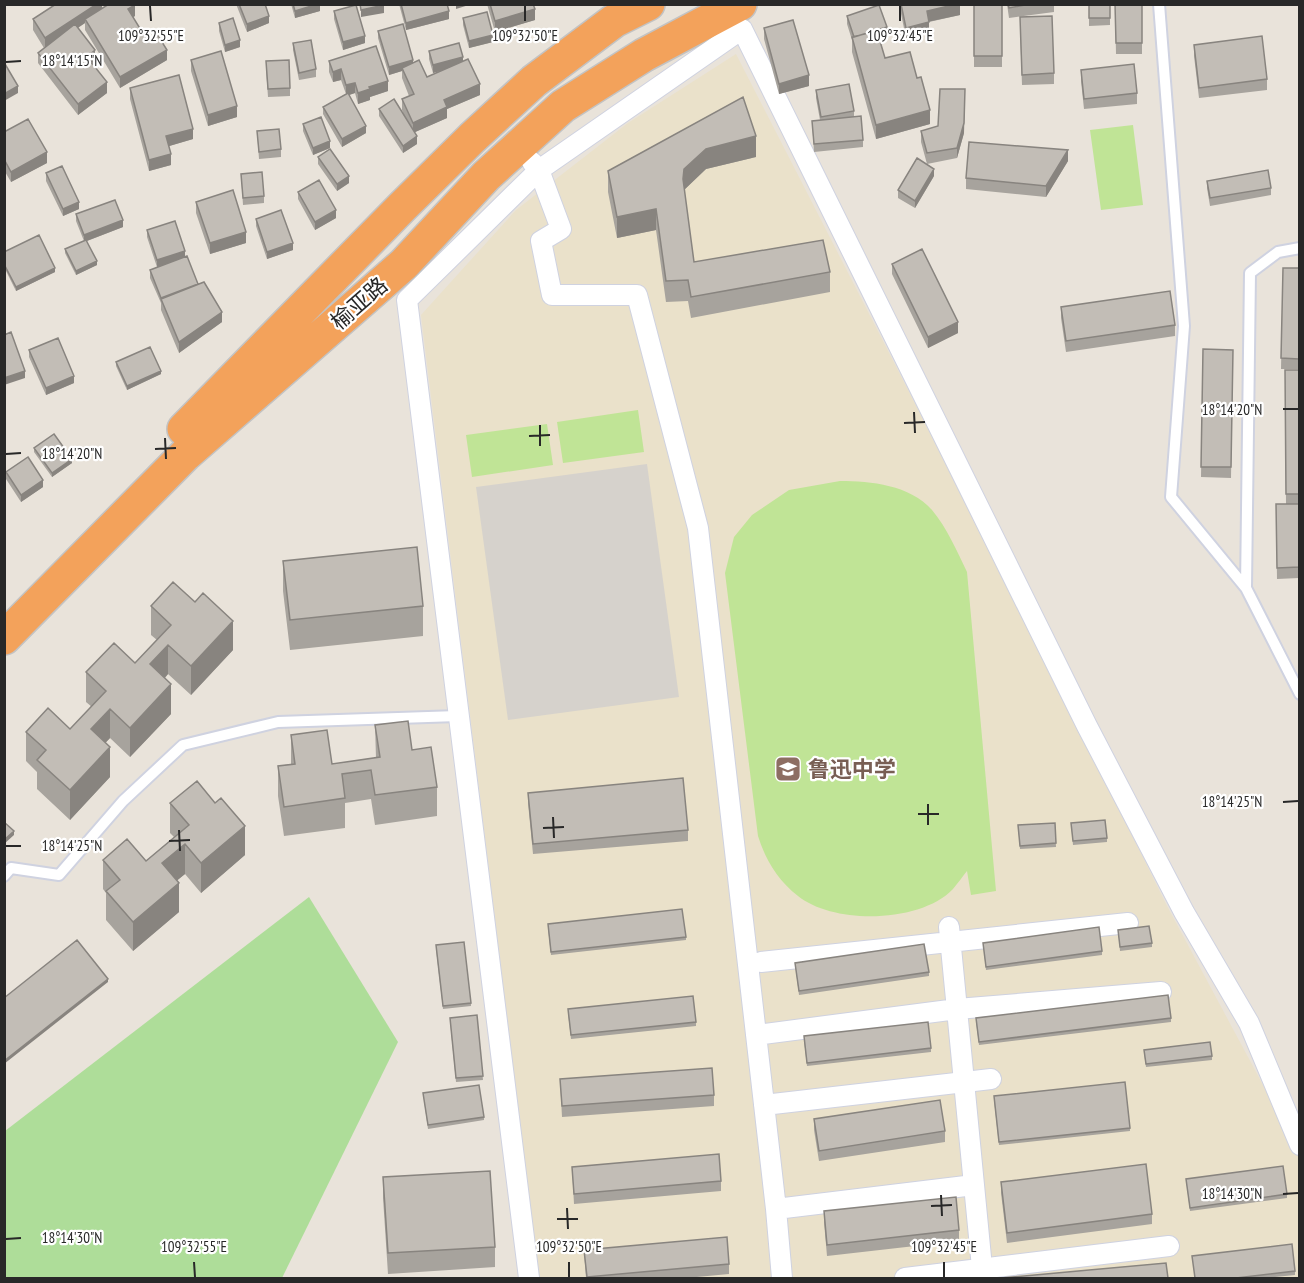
<svg xmlns="http://www.w3.org/2000/svg" width="1304" height="1283" font-family="'PT Sans Narrow','Noto Sans SC',sans-serif">
<style>
.education{fill:#eae1ca}
.green{fill:#aedd99}
.pitch{fill:#c0e496}
.plaza{fill:#d6d2cc}
.lines{fill:none;stroke-linecap:round;stroke-linejoin:round}
.lane-casing{stroke:#cfd2e0;stroke-width:14}
.street-casing{stroke:#cfd2e0;stroke-width:22}
.highway-casing{stroke:#c3c3c3;stroke-width:36}
.lane{stroke:#fff;stroke-width:10}
.street{stroke:#fff;stroke-width:20}
.highway{stroke:#f3a25b;stroke-width:33}
.wall{fill:#a7a39d}
.shaded-wall{fill:#88847f}
.building{fill:#c2bdb6;stroke:#88847f;stroke-width:1.5}
.ticks{fill:none;stroke:#282828;stroke-width:2}
.labels{text-anchor:middle;stroke-width:4.5;stroke-linejoin:round;paint-order:stroke}
.street-label{font-size:22px;fill:#282828;stroke:#fff}
.education-label{font-size:22px;font-weight:bold;fill:#785e54;stroke:#fff;text-anchor:start}
.ticks-label{font-size:15px;text-anchor:middle;fill:#282828;stroke:#fff;stroke-width:4.5;stroke-linejoin:round;paint-order:stroke}
</style>
<rect width="100%" height="100%" fill="#e9e3da"/>
<path class="education" d="M736 54 1032 632 1167 906 1292 1139 1300 1160 1299 1278H539L421 315 516 210 628 123Z"/>
<path class="green" d="M309 897 398 1042 282 1278H5V1131Z"/>
<path class="pitch" d="M1133 125 1143 205 1101 210 1090 130Z
M638 410 644 452 563 463 557 422Z
M547 424 553 465 472 477 466 435Z
M840 481C871 481 910 485 932 510 947 528 957 551 967 572L996 891 971 895 967 871C963 876 958 883 953 889 921 923 834 925 798 896 778 880 766 861 758 836L725 573 734 537 752 515 789 490Z"/>
<path class="plaza" d="M647 464 679 697 508 720 476 487Z"/>
<g class="lines">
<defs>
<path id="lane" d="M1159 4 1184 326 1171 497 1246 588 1300 694
M1246 588 1250 273 1278 252 1300 248
M4 876 11 868 59 875 123 801 183 745 278 722 458 716"/>
<path id="street" d="M949 927 983 1278
M761 962 1128 923
M756 1035 957 1009 1161 992
M764 1105 991 1079
M776 1209 974 1185
M529 1278 407 300 539 170 532 162
M782 1278 776 1209 698 528 637 295H552L541 241 561 229 539 170 742 29 1087 726 1184 912 1249 1023 1300 1145
M905 1278 1169 1246"/>
<path id="highway" d="M184 429 402 207 472 138 534 81 614 21 648 4
M4 638 185 455 404 264 486 176 563 106 644 55 740 4"/>
</defs>
<use href="#lane" class="lane-casing"/>
<use href="#street" class="street-casing"/>
<use href="#highway" class="highway-casing"/>
<use href="#lane" class="lane"/>
<use href="#street" class="street"/>
<use href="#highway" class="highway"/>
</g>
<path class="wall" d="M102 4V9L135 16 133 17 147 40 167 60 120 88 85 30V23L78 28 95 61 92 63 107 93 78 115 38 63V53L44 48 33 30V19Z
M236 4H265L269 23 247 32Z
M291 4H320V11L295 18Z
M399 4H447L449 19 406 30Z
M487 4H533L535 20 495 32Z
M899 4H960V15L929 22V33L906 38Z
M1007 4H1054V12L1009 18Z
M1089 4H1110V25L1089 26Z
M1115 4H1142V54H1116Z
M974 5H1002V67H974Z
M334 11 365 43 343 50 334 19Z
M847 16 887 35 879 37 885 58 930 124 876 139 852 52V40L847 24Z
M463 18 493 42 469 48 463 25Z
M219 23 240 47 225 52 219 31Z
M764 28 809 86 779 94 764 39Z
M1020 28 1054 73V84L1022 85Z
M378 31 413 62 427 77 443 70 433 73 429 59V51L463 61 480 95 447 109V118L415 132 417 144 403 153 379 116V109L405 118 402 110V99L409 96 402 78V71L389 75 378 38Z
M293 43 316 69V77L299 80 293 50Z
M1194 45 1267 79V90L1199 98 1194 56Z
M191 60 237 117 208 126 191 71Z
M329 61 388 91 370 97V100L358 104 355 93 349 95 366 133 342 147 323 114V107L346 94 341 80 333 82 329 72Z
M266 68 290 88V96L268 97Z
M1081 70 1137 93V104L1084 109 1081 81Z
M130 88 193 139 169 146 171 165 149 171 130 99Z
M816 90 854 111V117L863 140V147L814 152 812 121 820 120 816 98Z
M303 124 330 148 313 155 303 131Z
M257 131 281 149V157L259 159Z
M921 131 964 133 957 158 927 164 921 142Z
M4 132 47 163 11 182 4 170Z
M318 157 349 183 337 191 318 164Z
M756 157 706 169 684 190 694 262 830 272V292L691 318 688 301 666 302 656 230 617 238 608 192V171Z
M1068 161 1046 197 966 189V178Z
M46 173 79 209 63 216 46 181Z
M241 174 264 196V203L243 205Z
M934 176 915 208 898 198V190Z
M1207 181 1271 188V195L1210 206 1207 188Z
M298 192 336 218 315 230 298 199Z
M196 202 246 243 210 254 196 213Z
M76 214 123 227 87 241 97 265 76 275 65 253V249L84 241 76 221Z
M256 219 293 250 267 259 256 226Z
M147 230 185 257 198 284 222 322 179 353 161 310V303L150 278V270L169 263 157 267 147 237Z
M4 252 55 272 16 291 4 267Z
M892 264 958 333 928 348 892 274Z
M1283 268H1299V369H1281Z
M1061 307 1175 325V336L1066 352 1061 318Z
M1203 349 1233 350 1231 478 1201 477Z
M29 350 74 383 46 395 29 357Z
M116 362 161 374 127 390 116 366Z
M1285 370H1299V578L1277 579 1276 504H1286Z
M34 448 72 463 52 477 34 452Z
M6 472 43 487 21 502 6 479Z
M283 561 423 606V636L290 650 283 591Z
M151 606 233 650 191 695 168 674 165 678 171 714 130 757 110 738 105 743 110 777 70 820 37 789V772L26 761V732L70 729 92 707 86 702V672L135 663 157 640 151 635Z
M375 725 412 750 437 787V816L375 825 371 799 345 803V828L284 836 278 796V766L291 764V735L332 764 376 758Z
M528 793 688 830V841L533 854 528 803Z
M170 803 245 855 201 893 185 874 177 880 179 912 133 951 106 920V893L103 889V860L146 861 174 837 170 833Z
M1055 823 1056 847 1020 849 1018 825Z
M1071 823 1107 838V842L1073 845Z
M548 928 686 937V940L551 955Z
M1118 930 1152 943V947L1120 951Z
M983 943 1102 951V955L986 970Z
M436 949 471 1003V1006L443 1009Z
M795 963 929 972V976L799 995Z
M568 1013 696 1022V1026L571 1039Z
M477 1015 483 1080 456 1082 450 1021Z
M1171 1018V1022L979 1045 976 1021Z
M804 1040 931 1048V1052L807 1066Z
M1144 1053 1212 1056V1060L1146 1067Z
M560 1079 714 1095V1106L562 1117Z
M423 1093 484 1117V1120L428 1129Z
M994 1100 1130 1128V1131L999 1145Z
M814 1119 945 1131V1142L819 1161 814 1130Z
M572 1167 721 1181V1191L574 1204Z
M383 1177 495 1247V1267L388 1274 383 1198Z
M1186 1179 1287 1194V1198L1190 1211Z
M1001 1182 1152 1214V1224L1007 1243 1001 1193Z
M824 1211 959 1230V1241L827 1256 824 1222Z
M584 1250 729 1264V1274L686 1278H586Z
M1295 1271V1275L1265 1278H1195Z"/>
<path class="shaded-wall" d="M97 4H102V12L85 19V23L45 49V38Z
M318 4H320V11L295 18V11Z
M456 4H472L456 9Z
M957 4H960V15L927 22V11Z
M135 5V16L128 20V9Z
M384 5V13L361 17V10Z
M535 9V20L495 32V21Z
M449 11V19L406 30V23Z
M269 16V23L247 32V24Z
M929 22V33L906 38V28Z
M887 27V35L854 46V39Z
M493 35V42L469 48V41Z
M365 36V43L343 50V42Z
M240 40V47L225 52V45Z
M95 50V61L87 67V57Z
M167 50V60L120 88V77Z
M463 57V65L433 73V65Z
M413 60V68H402V71L389 75V67Z
M341 69V80L333 82V72Z
M809 75V86L779 94V84Z
M388 81V91L370 97V100L358 104V93L369 87Z
M107 82V93L78 115V104Z
M355 83V93L346 96V85Z
M480 84V95L447 109V118L413 133V123L444 100Z
M18 86V93L4 101V94Z
M965 99 964 133 957 158V148Z
M237 106V117L208 126V115Z
M930 110V124L876 139V125Z
M366 126V133L342 147V139Z
M193 129V139L166 147V136Z
M417 136V144L403 153V146Z
M756 136V157L706 169 684 190 683 179 684 169 706 149Z
M330 141V148L313 155V148Z
M1068 150V161L1046 197V186Z
M47 152V163L11 182V172Z
M171 154V165L149 171V160Z
M934 169V176L915 208V201Z
M349 176V183L337 191V184Z
M79 202V209L63 216V209Z
M656 209V230L617 238V217Z
M336 210V218L315 230V222Z
M123 220V227L84 242V235Z
M246 232V243L210 254V243Z
M293 243V250L267 259V252Z
M185 251V258L157 267V260Z
M97 261V265L76 275V271Z
M55 268V272L16 291V287Z
M222 312V322L179 353V342Z
M958 322V333L928 348V337Z
M25 371V378L4 385V378Z
M161 371V374L127 390V386Z
M74 376V383L46 395V388Z
M72 459V463L52 477V473Z
M43 480V487L21 502V495Z
M233 621V650L191 695V666Z
M168 645V674L150 694V664Z
M171 684V714L130 757V728Z
M110 709V738L91 758V729Z
M110 747V777L70 820V790Z
M245 826V855L201 893V863Z
M14 831V835L4 844V840Z
M185 844V874L162 893V863Z
M179 883V912L133 951V922Z
M108 979V982L4 1064V1061Z"/>
<path class="building" d="M56 4H97L45 38 33 19Z
M109 4H134L135 5 128 9 147 40 157 34 167 50 120 77 85 19Z
M239 4H265L269 16 247 24Z
M293 4H318L295 11Z
M360 4H384V5L361 10Z
M401 4H447L449 11 406 23Z
M490 4H533L535 9 495 21Z
M901 4H957L927 11 929 22 906 28Z
M1008 4H1030L1009 8Z
M1089 4H1110V18H1089Z
M1115 4H1142V43H1116Z
M356 5 365 36 343 42 334 11Z
M879 5 887 27 854 37 847 16Z
M974 5H1002V56H974Z
M487 12 493 35 469 41 463 18Z
M1052 16 1054 73 1022 75 1020 17Z
M233 18 240 40 225 45 219 23Z
M793 20 809 75 779 84 764 28Z
M75 24 95 50 87 57 107 82 78 104 38 53Z
M403 24 413 60 389 67 378 31Z
M877 31 885 58 910 52 917 78 921 77 930 110 876 125 852 37Z
M1262 36 1267 79 1199 88 1194 45Z
M311 40 316 69 299 73 293 43Z
M459 43 463 57 433 65 429 51Z
M376 46 388 81 369 87 370 89 358 93 355 83 346 85 341 69 333 72 329 61Z
M221 51 237 106 208 115 191 60Z
M468 59 480 84 444 100 447 107 413 123 402 99 414 94 402 68 419 60 427 77Z
M289 60 290 88 268 89 266 61Z
M5 64 18 86 4 94V64Z
M1134 64 1137 93 1084 99 1081 70Z
M179 75 193 129 166 136 171 154 149 160 130 88Z
M849 84 854 111 821 117 816 90Z
M940 89H965L964 123 957 148 927 153 921 131 938 126Z
M348 93 366 126 342 139 323 107Z
M743 97 756 136 706 149 684 169 683 179 694 262 823 240 830 272 691 297 688 280 666 281 656 209 617 217 608 171Z
M394 99 417 136 403 146 379 109Z
M861 116 863 140 814 144 812 121Z
M321 117 330 141 313 148 303 124Z
M28 119 47 152 11 172 4 159V132Z
M279 129 281 149 259 152 257 131Z
M969 142 1068 150 1046 186 966 178Z
M330 149 349 176 337 184 318 157Z
M917 158 934 169 915 201 898 190Z
M62 166 79 202 63 209 46 173Z
M1268 170 1271 188 1210 198 1207 181Z
M262 172 264 196 243 198 241 174Z
M319 180 336 210 315 222 298 192Z
M233 190 246 232 210 243 196 202Z
M115 200 123 220 84 235 76 214Z
M281 210 293 243 267 252 256 219Z
M175 221 185 251 157 260 147 230Z
M39 235 55 268 16 287 4 264V252Z
M86 240 97 261 76 271 65 249Z
M922 249 958 322 928 337 892 264Z
M187 256 198 284 161 298 150 270Z
M1283 268H1299V359L1281 358Z
M204 282 222 312 179 342 161 299Z
M1170 291 1175 325 1066 341 1061 307Z
M11 332 25 371 4 378V335Z
M58 338 74 376 46 388 29 350Z
M150 347 161 371 127 386 116 362Z
M1203 349 1233 350 1231 467H1201Z
M1285 370H1299V494H1286Z
M54 434 72 459 52 473 34 448Z
M28 457 43 480 21 495 6 472Z
M1276 504H1299V567L1277 568Z
M417 547 423 606 290 620 283 561Z
M173 582 195 602 203 593 233 621 191 666 168 645 150 664 171 684 130 728 110 709 91 729 110 747 70 790 37 760 46 750 26 732 48 708 70 729 106 691 86 672 114 643 135 663 171 625 151 606Z
M408 721 412 750 431 747 437 787 375 795 371 770 342 774 345 798 284 807 278 766 295 764 291 735 327 730 332 764 380 757 375 725Z
M683 778 688 830 533 844 528 793Z
M197 781 215 803 221 798 245 826 201 863 185 844 162 863 179 883 133 922 106 891 120 880 103 860 127 839 146 861 189 825 170 803Z
M1105 820 1107 838 1073 841 1071 823Z
M4 822 14 831 4 840Z
M1055 823 1056 843 1020 846 1018 825Z
M682 909 686 937 551 952 548 924Z
M1149 926 1152 943 1120 947 1118 930Z
M1099 927 1102 951 986 967 983 943Z
M77 940 108 979 4 1061V998Z
M464 942 471 1003 443 1006 436 945Z
M924 944 929 972 799 991 795 963Z
M1168 995 1171 1018 979 1042 976 1018Z
M693 996 696 1022 571 1035 568 1009Z
M477 1015 483 1076 456 1078 450 1018Z
M928 1022 931 1048 807 1063 804 1036Z
M1210 1042 1212 1056 1146 1064 1144 1050Z
M712 1068 714 1095 562 1106 560 1079Z
M1125 1082 1130 1128 999 1142 994 1096Z
M479 1085 484 1117 428 1125 423 1093Z
M940 1100 945 1131 819 1151 814 1119Z
M719 1154 721 1181 574 1194 572 1167Z
M1146 1164 1152 1214 1007 1233 1001 1182Z
M1283 1166 1287 1194 1190 1208 1186 1179Z
M490 1171 495 1247 388 1253 383 1177Z
M956 1197 959 1230 827 1245 824 1211Z
M727 1237 729 1264 587 1277 584 1250Z
M1292 1244 1295 1271 1236 1278H1195L1192 1256Z
M1166 1263 1168 1278H1001Z"/>
<path class="ticks" d="M150 6 151 21M525 6V21M900 6V21M6 62 21 61M1283 409H1298M914 412 915 433M904 423 925 422M540 425V446M529 436 550 435M165 438 166 459M155 449 176 448M6 454 21 453M1283 802 1298 801M928 804V825M918 814H939M553 817 554 838M543 828 564 827M179 830 180 851M169 841 190 840M6 846H21M1283 1194 1298 1193M941 1195 942 1216M931 1206 952 1205M567 1208 568 1229M557 1219H578M6 1239 21 1238M194 1262 195 1277M569 1262V1277M944 1262V1277"/>
<defs>
<symbol id="school-square" viewBox="-11 -11 22 22"><rect x="-9" y="-9" width="18" height="18" rx="4" fill="#8d6e63" stroke="#fff"/><path d="M0-5L7-2L0 1L-7-2ZM-4 1L0 2.5L4 1V4Q0 6-4 4Z" fill="#fff"/></symbol>
</defs>
<g fill-rule="evenodd">
<use href="#school-square" x="773" y="754" width="30" height="30"/>
</g>
<g class="labels">
<g class="street-label">
<text transform="translate(359 303) rotate(-41)" y="8">榆亚路</text>
</g>
<g class="education-label">
<text x="808" y="777">鲁迅中学</text>
</g>
</g>
<g class="ticks-label">
<text x="151" y="41">109°32'55"E</text>
<text x="525" y="41">109°32'50"E</text>
<text x="900" y="41">109°32'45"E</text>
<text x="72" y="66">18°14'15"N</text>
<text x="1232" y="415">18°14'20"N</text>
<text x="72" y="459">18°14'20"N</text>
<text x="1232" y="807">18°14'25"N</text>
<text x="72" y="851">18°14'25"N</text>
<text x="1232" y="1199">18°14'30"N</text>
<text x="72" y="1243">18°14'30"N</text>
<text x="194" y="1252">109°32'55"E</text>
<text x="569" y="1252">109°32'50"E</text>
<text x="944" y="1252">109°32'45"E</text>
</g>
<rect width="1304" height="1283" fill="none" stroke="#282828" stroke-width="12"/>
</svg>
